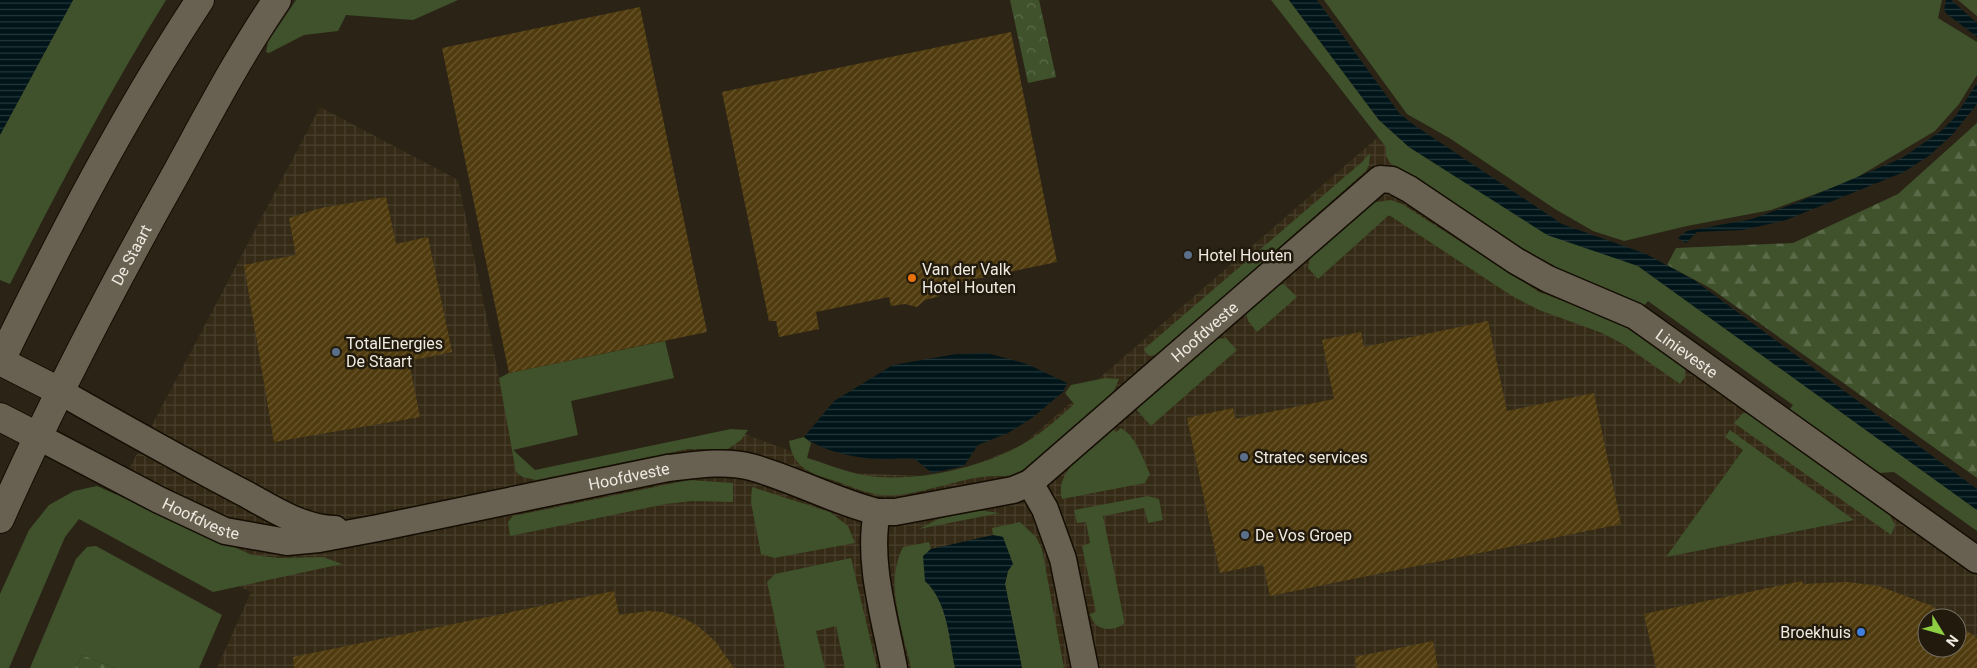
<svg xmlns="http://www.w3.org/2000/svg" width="1977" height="668" font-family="Roboto,sans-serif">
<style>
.industrial{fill:url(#industrial-grid);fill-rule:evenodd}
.green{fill:#3f522c}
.forest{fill:url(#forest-firs)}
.park{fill:url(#park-crowns)}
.water{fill:url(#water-rules)}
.building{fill:url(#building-hatch)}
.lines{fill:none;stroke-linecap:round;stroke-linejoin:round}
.street-casing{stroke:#140d03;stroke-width:29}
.secondary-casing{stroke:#140d03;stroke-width:30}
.street{stroke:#686051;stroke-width:26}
.secondary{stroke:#686051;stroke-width:28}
.service-dot{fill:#5c6f8a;stroke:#221b0d;stroke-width:2}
.food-dot{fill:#e8710a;stroke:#221b0d;stroke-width:2}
.shop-dot{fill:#3f7fe0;stroke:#221b0d;stroke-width:2}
.labels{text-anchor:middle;stroke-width:5;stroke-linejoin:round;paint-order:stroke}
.street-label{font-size:16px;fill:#efeae1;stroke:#221b0d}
.poi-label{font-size:16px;fill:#efeae1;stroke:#221b0d;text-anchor:start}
</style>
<defs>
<pattern id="industrial-grid" width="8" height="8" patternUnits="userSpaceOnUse" patternTransform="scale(1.25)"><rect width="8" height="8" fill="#342a15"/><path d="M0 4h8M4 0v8" fill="none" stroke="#483f2c"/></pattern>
<pattern id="forest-firs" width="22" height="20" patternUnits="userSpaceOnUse" patternTransform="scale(1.25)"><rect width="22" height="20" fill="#3f522c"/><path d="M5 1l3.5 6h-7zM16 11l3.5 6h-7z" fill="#5b6b4a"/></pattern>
<pattern id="park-crowns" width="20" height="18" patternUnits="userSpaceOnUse" patternTransform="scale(1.25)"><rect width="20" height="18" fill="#3f522c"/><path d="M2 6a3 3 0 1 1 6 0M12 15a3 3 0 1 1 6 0" fill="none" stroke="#5b6b4a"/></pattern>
<pattern id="water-rules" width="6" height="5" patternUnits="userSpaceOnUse" patternTransform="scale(1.25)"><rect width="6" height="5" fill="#001519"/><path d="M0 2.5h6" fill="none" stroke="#26373a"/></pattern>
<pattern id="building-hatch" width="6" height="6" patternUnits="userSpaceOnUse" patternTransform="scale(1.25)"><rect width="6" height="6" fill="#503b0e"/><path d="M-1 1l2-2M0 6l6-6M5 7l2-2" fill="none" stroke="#6a5831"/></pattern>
</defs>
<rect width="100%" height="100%" fill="#2b2416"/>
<path class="industrial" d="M320 107 458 180 520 478 739 432 849 473 945 477 1022 445 1384 132 1977 547V668H217L251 592 102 520ZM1927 618H1957V648H1927Z"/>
<path class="green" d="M73 0H166C109 92 59 187 10 284L0 280V135Z
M296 0H458L413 20 346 15 338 31 304 35 269 53 266 52 268 42Z
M1271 0H1289L1379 120 1409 147 1472 187 1594 249 1638 266 1977 510V531L1894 472 1878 473 1789 410 1793 405 1648 301 1644 306 1617 293 1570 276 1524 252 1390 163 1386 156V147L1375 133Z
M1324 0H1942L1938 18 1977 42V75L1959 104 1935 131 1851 181 1771 210 1687 226 1624 241 1593 231 1555 209 1451 139 1407 114Z
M1370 153 1369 165 1366 171 1158 354 1150 356 1146 353 1144 349 1362 162Z
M1391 200 1402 204 1539 292 1610 318 1627 327 1685 367V377L1680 384 1623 344 1602 333 1539 310 1512 296 1389 215 1318 279 1308 268 1310 257 1367 207 1376 202Z
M1284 284 1297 297 1257 332 1248 321 1246 314 1276 286Z
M1226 338 1237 350 1151 426 1136 409 1216 339Z
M665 341 674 378 571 401 578 435 513 450 535 470 731 429 748 430 741 440 728 449H688L536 480 522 477 516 472 499 378 509 373Z
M1105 378 1119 379 1112 395 1023 473C1009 477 996 475 982 477 950 481 912 498 881 495 863 493 846 484 829 479 807 472 793 466 789 441L804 437 811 443 807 458C824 463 841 470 858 474 906 485 981 469 1023 444 1042 433 1058 419 1074 404L1065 393 1071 385Z
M1743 413 1751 414 1890 515 1895 525 1891 535 1734 423Z
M1121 428C1136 436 1143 459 1150 474L1145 483 1062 499C1053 470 1094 446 1113 429L1116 432Z
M1730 430 1854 520 1666 557 1743 450 1725 437Z
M689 480 733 483V502L692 501 666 504 510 536 508 522 513 516Z
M97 486 252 555 279 558 323 557 342 564 213 592 79 519 65 537 9 668H0V594L29 530 49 505 74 491Z
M752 487 830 512 848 526 855 543 774 558 761 554 751 502Z
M1148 496 1159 499 1163 520 1148 523 1144 508 1103 516 1124 620V624C1110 633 1094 630 1090 614L1096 612 1082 546 1090 543 1086 522 1077 523 1074 510Z
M977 510 1000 513 919 529 938 519Z
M1020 522 1036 537 1042 549 1064 668H1022L1005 584 1008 571 1003 537 993 535 992 528Z
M929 542 931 549 928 551 925 581C948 602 949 639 955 668H911C903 630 884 584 903 547Z
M96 546 222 615 199 668H115L82 655 75 668H30L76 559 87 547Z
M851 558 877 668H845L836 626 816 631 825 668H785L767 582 775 574Z"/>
<path class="forest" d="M1958 0H1977V16Z
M1977 123V478L1710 288 1667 265 1676 248 1793 243 1898 194Z
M82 655 115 668H75Z"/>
<path class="park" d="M1010 0H1039L1056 77 1028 83Z"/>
<path class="water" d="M0 0H73L0 135Z
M1289 0H1317L1399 113 1414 125 1562 224 1646 254 1694 280 1977 489V510L1638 266 1547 235 1409 147 1379 120Z
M1946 0H1951L1977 23V37L1947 14 1944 10Z
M1977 83V104L1953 134 1930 155 1904 172 1786 220 1743 230 1697 232 1686 243 1678 238 1687 231 1752 219 1796 203 1902 158 1941 131 1955 117Z
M987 353 1027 364 1067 383 1063 392 1032 418 1008 433 978 445 964 466 932 473 915 459C904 457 892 460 880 459 855 458 824 452 804 437L834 401 893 365 956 354Z
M993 535 1003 537 1013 564 1008 571 1005 584 1022 668H955C949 639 948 602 925 581L923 556 931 549Z"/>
<path class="building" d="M640 7 707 332 509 373 442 48Z
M1011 32 1057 262 938 287 940 296 925 300 917 307 905 304 891 306 889 297 816 312 819 329 779 337 776 321H769L722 92Z
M386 197 396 244 428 237 452 352 409 361 420 417 274 442 244 265 296 255 289 218 321 208Z
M1488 321 1507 411 1594 393 1621 524 1270 596 1263 564 1220 573 1187 418 1233 408 1235 419 1334 399 1322 340 1361 332 1364 347Z
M1802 581 1803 584 1847 582 1879 586 1932 606 1949 618H1927V648H1957V624L1977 638V668H1656L1644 614Z
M614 591 619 615 648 611 663 612 685 619 698 626 715 641 734 668H294L293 657Z
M1433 641 1438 668H1356L1355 657Z"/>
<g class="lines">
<defs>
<g id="street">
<path d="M59 391C119 425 179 459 240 491 269 506 301 529 335 529"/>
<path id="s1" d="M37 436 159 500 225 531 287 542 319 539 378 528 668 468C695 465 725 460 751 467 794 479 834 501 877 512H895L1013 490 1030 483 1045 509 1063 559 1085 668"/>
<path id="s2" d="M1030 483 1380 179 1392 180 1409 189 1516 261 1548 279 1635 316 1977 560"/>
<path d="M877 512C867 562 885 618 894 668"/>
</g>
<g id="secondary">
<path d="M0 361 59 391"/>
<path d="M0 362C60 239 124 115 200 0"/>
<path d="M0 417 37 436"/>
<path id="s3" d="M0 519C52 402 111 289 174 177 207 117 238 57 277 0"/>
</g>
</defs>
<use href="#street" class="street-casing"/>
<use href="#secondary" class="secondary-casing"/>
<use href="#street" class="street"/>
<use href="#secondary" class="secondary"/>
</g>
<g class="service-dot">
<circle cx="1188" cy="255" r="5"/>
<circle cx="336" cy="352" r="5"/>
<circle cx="1244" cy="457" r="5"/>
<circle cx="1245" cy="535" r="5"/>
</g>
<circle class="food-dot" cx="912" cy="278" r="5"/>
<circle class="shop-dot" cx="1861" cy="632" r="5"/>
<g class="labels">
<g class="street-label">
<text dy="6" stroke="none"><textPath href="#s3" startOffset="295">De Staart</textPath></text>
<text dy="6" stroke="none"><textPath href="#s2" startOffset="231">Hoofdveste</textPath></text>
<text dy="6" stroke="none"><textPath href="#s2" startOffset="819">Linieveste</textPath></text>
<text dy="6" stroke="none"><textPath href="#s1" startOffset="622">Hoofdveste</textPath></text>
<text dy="6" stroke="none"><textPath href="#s1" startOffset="184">Hoofdveste</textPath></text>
</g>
<g class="poi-label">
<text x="1198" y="261">Hotel Houten</text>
<text x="922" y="275">Van der Valk<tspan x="922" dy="18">Hotel Houten</tspan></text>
<text x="346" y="349">TotalEnergies<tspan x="346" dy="18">De Staart</tspan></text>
<text x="1254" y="463">Stratec services</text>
<text x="1255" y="541">De Vos Groep</text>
<text x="1851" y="638" text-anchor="end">Broekhuis</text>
</g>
</g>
<g transform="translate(1942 633) rotate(127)"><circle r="24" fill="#221b0d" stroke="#746e62"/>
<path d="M0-4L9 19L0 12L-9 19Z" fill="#8ece43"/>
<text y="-8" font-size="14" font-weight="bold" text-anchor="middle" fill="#efeae1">N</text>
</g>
</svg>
